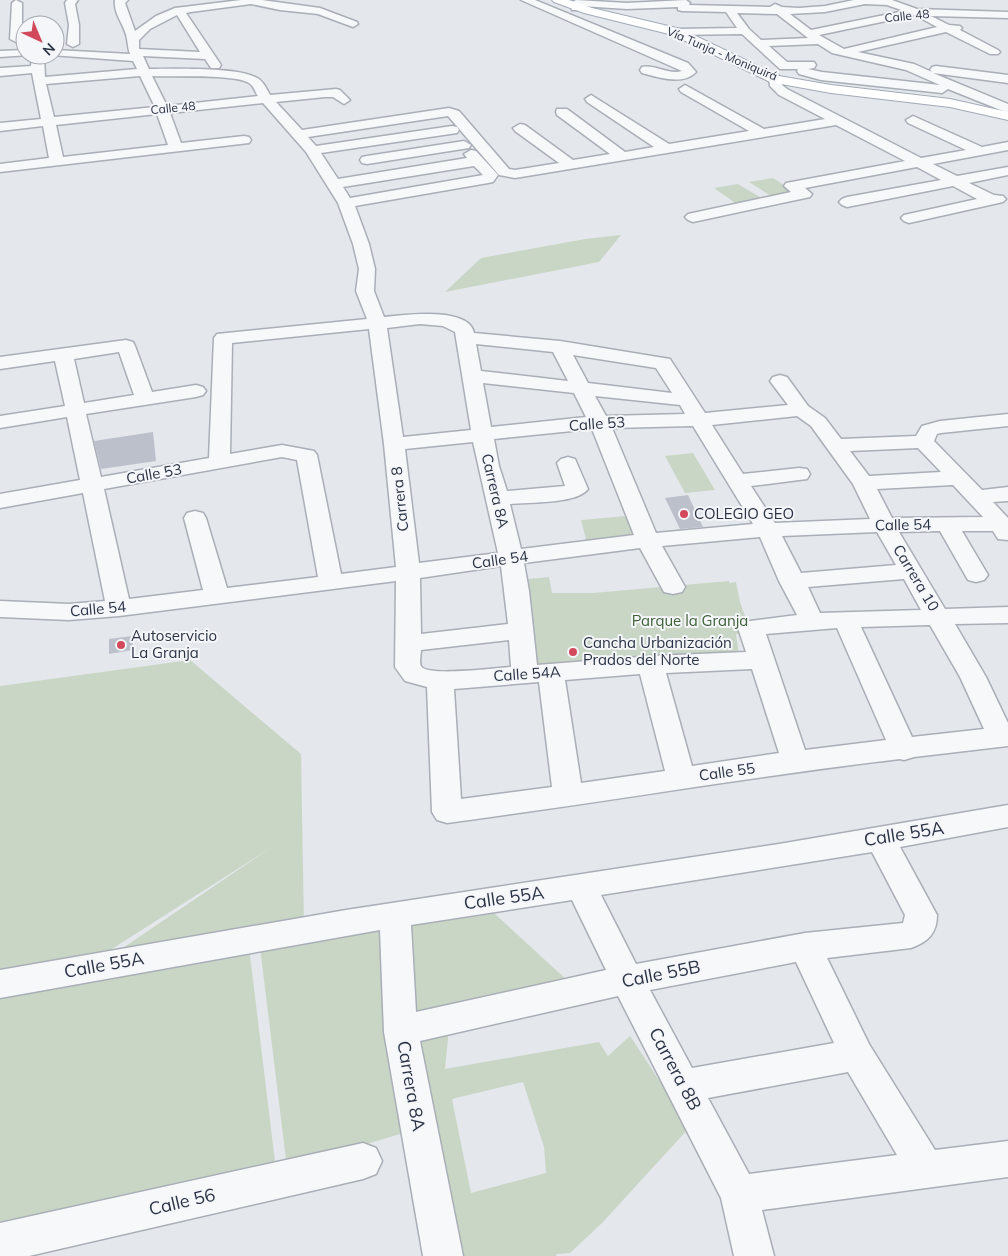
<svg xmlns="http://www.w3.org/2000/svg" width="1008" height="1256" font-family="Mulish,sans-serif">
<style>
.green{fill:#c9d6c5;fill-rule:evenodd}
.building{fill:#bbc0ca}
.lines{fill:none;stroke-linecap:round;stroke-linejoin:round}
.minor-casing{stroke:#a9aeb7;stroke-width:3}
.major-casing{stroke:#a3abb8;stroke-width:2}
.minor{fill:#f7f8fa;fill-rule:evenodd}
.major{fill:#fff;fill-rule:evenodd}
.poi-dot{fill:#d1495b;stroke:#f4f6f9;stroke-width:2}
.labels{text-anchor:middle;stroke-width:4;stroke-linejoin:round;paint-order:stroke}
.far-street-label{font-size:12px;fill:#2b3445;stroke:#f4f6f9}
.street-label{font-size:15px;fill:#2b3445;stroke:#f4f6f9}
.poi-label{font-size:15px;fill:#2b3445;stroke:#f4f6f9;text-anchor:start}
.park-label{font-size:15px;fill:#3f6138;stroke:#f4f6f9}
.near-street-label{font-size:18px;fill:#2b3445;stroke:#f4f6f9}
</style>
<rect width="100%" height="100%" fill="#e4e7ec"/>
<path class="green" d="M773 178 798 194 774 198 749 182Z
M738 184 765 200 738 205 714 188Z
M621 235 599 262 445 292 481 258 585 239Z
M693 453 715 490 685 493 665 456Z
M648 514V542L588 547 581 520Z
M549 577 552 593H593L729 581V583L736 582 740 602 751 633 736 634 739 655 531 667 518 580Z
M190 660 301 754 304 925 111 956 272 847 93 961 0 977V686Z
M483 903 581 993 449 1028 445 1069 599 1042 608 1056 630 1036 690 1127 602 1223 570 1253 557 1254 556 1256H446L410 1131 287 1168 259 939 306 931 310 943 377 920ZM523 1082 544 1147 546 1173 471 1193 452 1099Z
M249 947 276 1170 0 1242V990Z"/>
<path class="building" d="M153 432 156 461 101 469 94 441Z
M688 495 703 527 680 529 665 498Z
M132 636 133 650 109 654V639Z"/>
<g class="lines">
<defs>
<path id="minor" d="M16 0 22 3V39L16 42 10 39 12 3Z
M67 0H78L75 4 79 25V44L73 47 67 44 69 25 65 3Z
M115 0H128L125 3 135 31 156 16 175 8 241 0H262L320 8 357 22 358 24 353 27 318 14 280 10 251 4 191 12 186 13 221 65 219 68H211L205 59 143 56 149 69C174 69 234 67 255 77 263 80 266 88 270 95L336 89 340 90 350 100 344 104 333 97H325L276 102 302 130 449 108 459 111 509 169 515 170 559 163 515 131 513 128 520 124 525 125 573 160 610 154 557 115 556 112 557 109H567L625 152 654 147 587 102 585 99 591 95 669 144 749 131 681 92 679 89 685 85 764 129 825 119 779 95 770 86 769 79 775 75 779 76 782 85 787 89 921 158 966 150 908 123 906 120 913 116 982 147 1008 142V150L933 164 957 176 1008 167V175L969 183 994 195 1003 196 1006 199 1003 202 909 223 904 221 901 218 904 215 977 199 953 186 847 207 842 205 839 202 842 199 847 197 941 180 917 167 805 188 812 194 810 197 693 222 688 220 685 217 688 214 791 192 784 186 786 183 905 161 836 125 515 178 499 175 448 116 308 137 316 146 452 126 457 127 459 130 457 133 321 153 338 179 467 158 464 154 471 150 476 151 498 175 493 182 488 183 355 206 369 244 375 269 374 291 384 317C403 315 469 306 474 333L560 341 670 359 705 413 788 405 770 381 773 377 780 375 787 377 808 406 825 418 841 439 916 436 922 426 940 421 1008 414V426L941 433 937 434 934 441 982 490 1008 487V501L993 502 1008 518V540L998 539 993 531H962L988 575 984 580 976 582 968 580 940 531 899 532 945 609 1008 607V623L955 624 986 677 1008 723V746L914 757 904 760 900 759C748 777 598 803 447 823L437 820 432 812 427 687 405 681 395 667 396 581 119 616 69 620 0 617V601L69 604 105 601 83 493 0 508V494L80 480 67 417 0 428V416L65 406 55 361 0 369V357L126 340 133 342 135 346 152 392 196 385 203 387 206 391 203 395 196 397 86 414 101 477 209 458 214 338 217 334 367 319 356 291 359 269 353 244 338 203 306 152 263 103 170 113 181 143 244 136 249 137 251 140 249 143 0 172V164L49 158 43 126 0 131V123L41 119 32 73 0 76V68L31 66 32 55H44L45 77 137 69 133 61 51 55H55V50L130 54C128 49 128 45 127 39 125 25 113 14 115 0ZM177 15 200 52 139 49V40L150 29ZM140 76 155 107 54 117 46 84ZM152 76C172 77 235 74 249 83 254 86 255 92 258 96L167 106ZM157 114 168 145 63 157 56 125ZM474 166 483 175 350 198 343 187ZM420 324 443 326 455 332 471 430 403 437 387 328ZM369 329 384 444 396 567 341 574 317 455 314 451 282 445 230 454 232 343ZM476 344 553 352 568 381 481 371ZM119 352 134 395 84 403 74 359ZM573 355 656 368 672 393 588 383ZM483 383 574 393 586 417 491 427ZM595 396 680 405 685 414 606 416ZM797 416 811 426 853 484 870 519 775 523 751 486 807 479 810 474 807 469 799 468 743 474 712 425ZM693 426 753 524 656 533 612 428ZM592 429 634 535 521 549 510 504C529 502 577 504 588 489L575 459 568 457 561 459 557 463 565 486 507 491 499 466 494 439ZM473 442 498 553 419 563 405 449ZM918 448 941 472 869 476 850 451ZM282 457 297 460 318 577 227 588 206 518 203 513 195 511 187 513 184 518 203 590 129 599 104 489ZM953 485 983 517 892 518 877 489ZM877 532 896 565 801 573 782 536ZM760 537 779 581 797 615 742 622 738 628 746 652 651 656 537 665 529 591 524 563 640 548 664 592 673 594 682 592 685 587 662 546ZM501 566 508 624 421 634 420 578ZM904 579 921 610 820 613 808 587ZM930 625 960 677 984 729 912 737 861 627ZM837 628 886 740 805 750 766 634ZM509 640 511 667C498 668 426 677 421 666 419 662 421 654 421 650ZM752 669 779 753 692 766 666 673ZM640 674 665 771 581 783 565 680ZM539 682 552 787 461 799 454 689Z
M521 0H535L688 63 696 72C683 86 657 77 642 73L640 70 642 67C655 64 668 75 682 71Z
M576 0 627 3 686 0 690 3 689 5 770 7 775 4 782 7 799 8 825 6 854 0H892L917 9 1008 12V18L931 16 949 25 960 26 962 28 960 30 998 50 1000 52 998 54H990L946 32 858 52 914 64 932 72 930 70 932 67 936 66 1008 75V83L933 73 1008 104V113L948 89 942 93 821 80 799 74 797 71 798 69H780L742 34 677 35 671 32 677 29 737 28 726 12 682 11 678 10V7L627 9 581 6 580 10H572L570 4ZM865 4 887 5 904 11 811 30 790 14 825 12ZM737 13 777 14 808 38 761 40 749 29ZM915 15 937 27 844 49 819 35ZM818 44 832 53 906 70 940 85 822 72 808 69 814 68 816 65 814 62H787L769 46Z
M25 50V55H29L0 57V51Z
M464 141 471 145 469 148 367 164 362 163 360 160 362 157 367 156Z
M1008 805V827L900 847 937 915C937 933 928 942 911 948L827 958 869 1044 935 1150 1008 1141V1177L762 1210 774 1256H734L721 1198 618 996 420 1041 463 1256H423L384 1032 380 930 0 998V970L346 910 779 844ZM872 852 905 915 903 923 805 933 636 964 601 895ZM572 900 606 970 416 1012 411 925ZM796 962 834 1043 692 1068 650 990ZM848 1072 897 1155 749 1174 708 1098Z
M363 1143 376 1148 382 1161 376 1174 363 1179 29 1256H0V1223Z"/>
<path id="major" d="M552 0H569L592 8 681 29 779 76 831 85 950 99 1008 112V120L950 107 831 93 770 82 673 35 584 13 554 2Z"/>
</defs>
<use href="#minor" class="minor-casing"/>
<use href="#major" class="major-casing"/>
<use href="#minor" class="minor"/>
<use href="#major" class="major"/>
</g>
<g class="poi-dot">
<circle cx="684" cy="514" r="5"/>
<circle cx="121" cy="645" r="5"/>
<circle cx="573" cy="652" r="5"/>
</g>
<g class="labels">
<g class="far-street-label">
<text transform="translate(907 16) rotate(-6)" y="4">Calle 48</text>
<text transform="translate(722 54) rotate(23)" y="4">Vía Tunja - Moniquirá</text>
<text transform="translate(173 108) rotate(-6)" y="4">Calle 48</text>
</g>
<g class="street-label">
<text transform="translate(597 424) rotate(-4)" y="5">Calle 53</text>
<text transform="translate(154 474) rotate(-10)" y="5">Calle 53</text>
<text transform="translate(495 491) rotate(77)" y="5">Carrera 8A</text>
<text transform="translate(400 499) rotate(-96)" y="5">Carrera 8</text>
<text transform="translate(903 525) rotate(-1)" y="5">Calle 54</text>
<text transform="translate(500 560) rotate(-8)" y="5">Calle 54</text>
<text transform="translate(916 578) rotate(59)" y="5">Carrera 10</text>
<text transform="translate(98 609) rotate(-5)" y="5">Calle 54</text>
<text transform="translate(527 674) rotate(-4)" y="5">Calle 54A</text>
<text transform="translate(727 772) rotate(-8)" y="5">Calle 55</text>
</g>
<g class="poi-label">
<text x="694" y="519">COLEGIO GEO</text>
<text x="131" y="641">Autoservicio<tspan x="131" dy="17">La Granja</tspan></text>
<text x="583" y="648">Cancha Urbanización<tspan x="583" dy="17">Prados del Norte</tspan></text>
</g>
<g class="park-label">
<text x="690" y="626">Parque la Granja</text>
</g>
<g class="near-street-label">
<text transform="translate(904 834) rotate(-9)" y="6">Calle 55A</text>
<text transform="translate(504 898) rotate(-8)" y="6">Calle 55A</text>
<text transform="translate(104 965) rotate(-10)" y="6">Calle 55A</text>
<text transform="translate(661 974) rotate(-11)" y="6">Calle 55B</text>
<text transform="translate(675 1069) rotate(62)" y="6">Carrera 8B</text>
<text transform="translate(411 1086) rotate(80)" y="6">Carrera 8A</text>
<text transform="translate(182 1202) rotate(-13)" y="6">Calle 56</text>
</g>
</g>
<g transform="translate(40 40) rotate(136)"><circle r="24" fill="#f4f6f9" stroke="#a4a8b1"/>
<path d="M0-4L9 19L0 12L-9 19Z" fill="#d1495b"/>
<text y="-8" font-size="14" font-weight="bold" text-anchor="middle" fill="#2b3445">N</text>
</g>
</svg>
